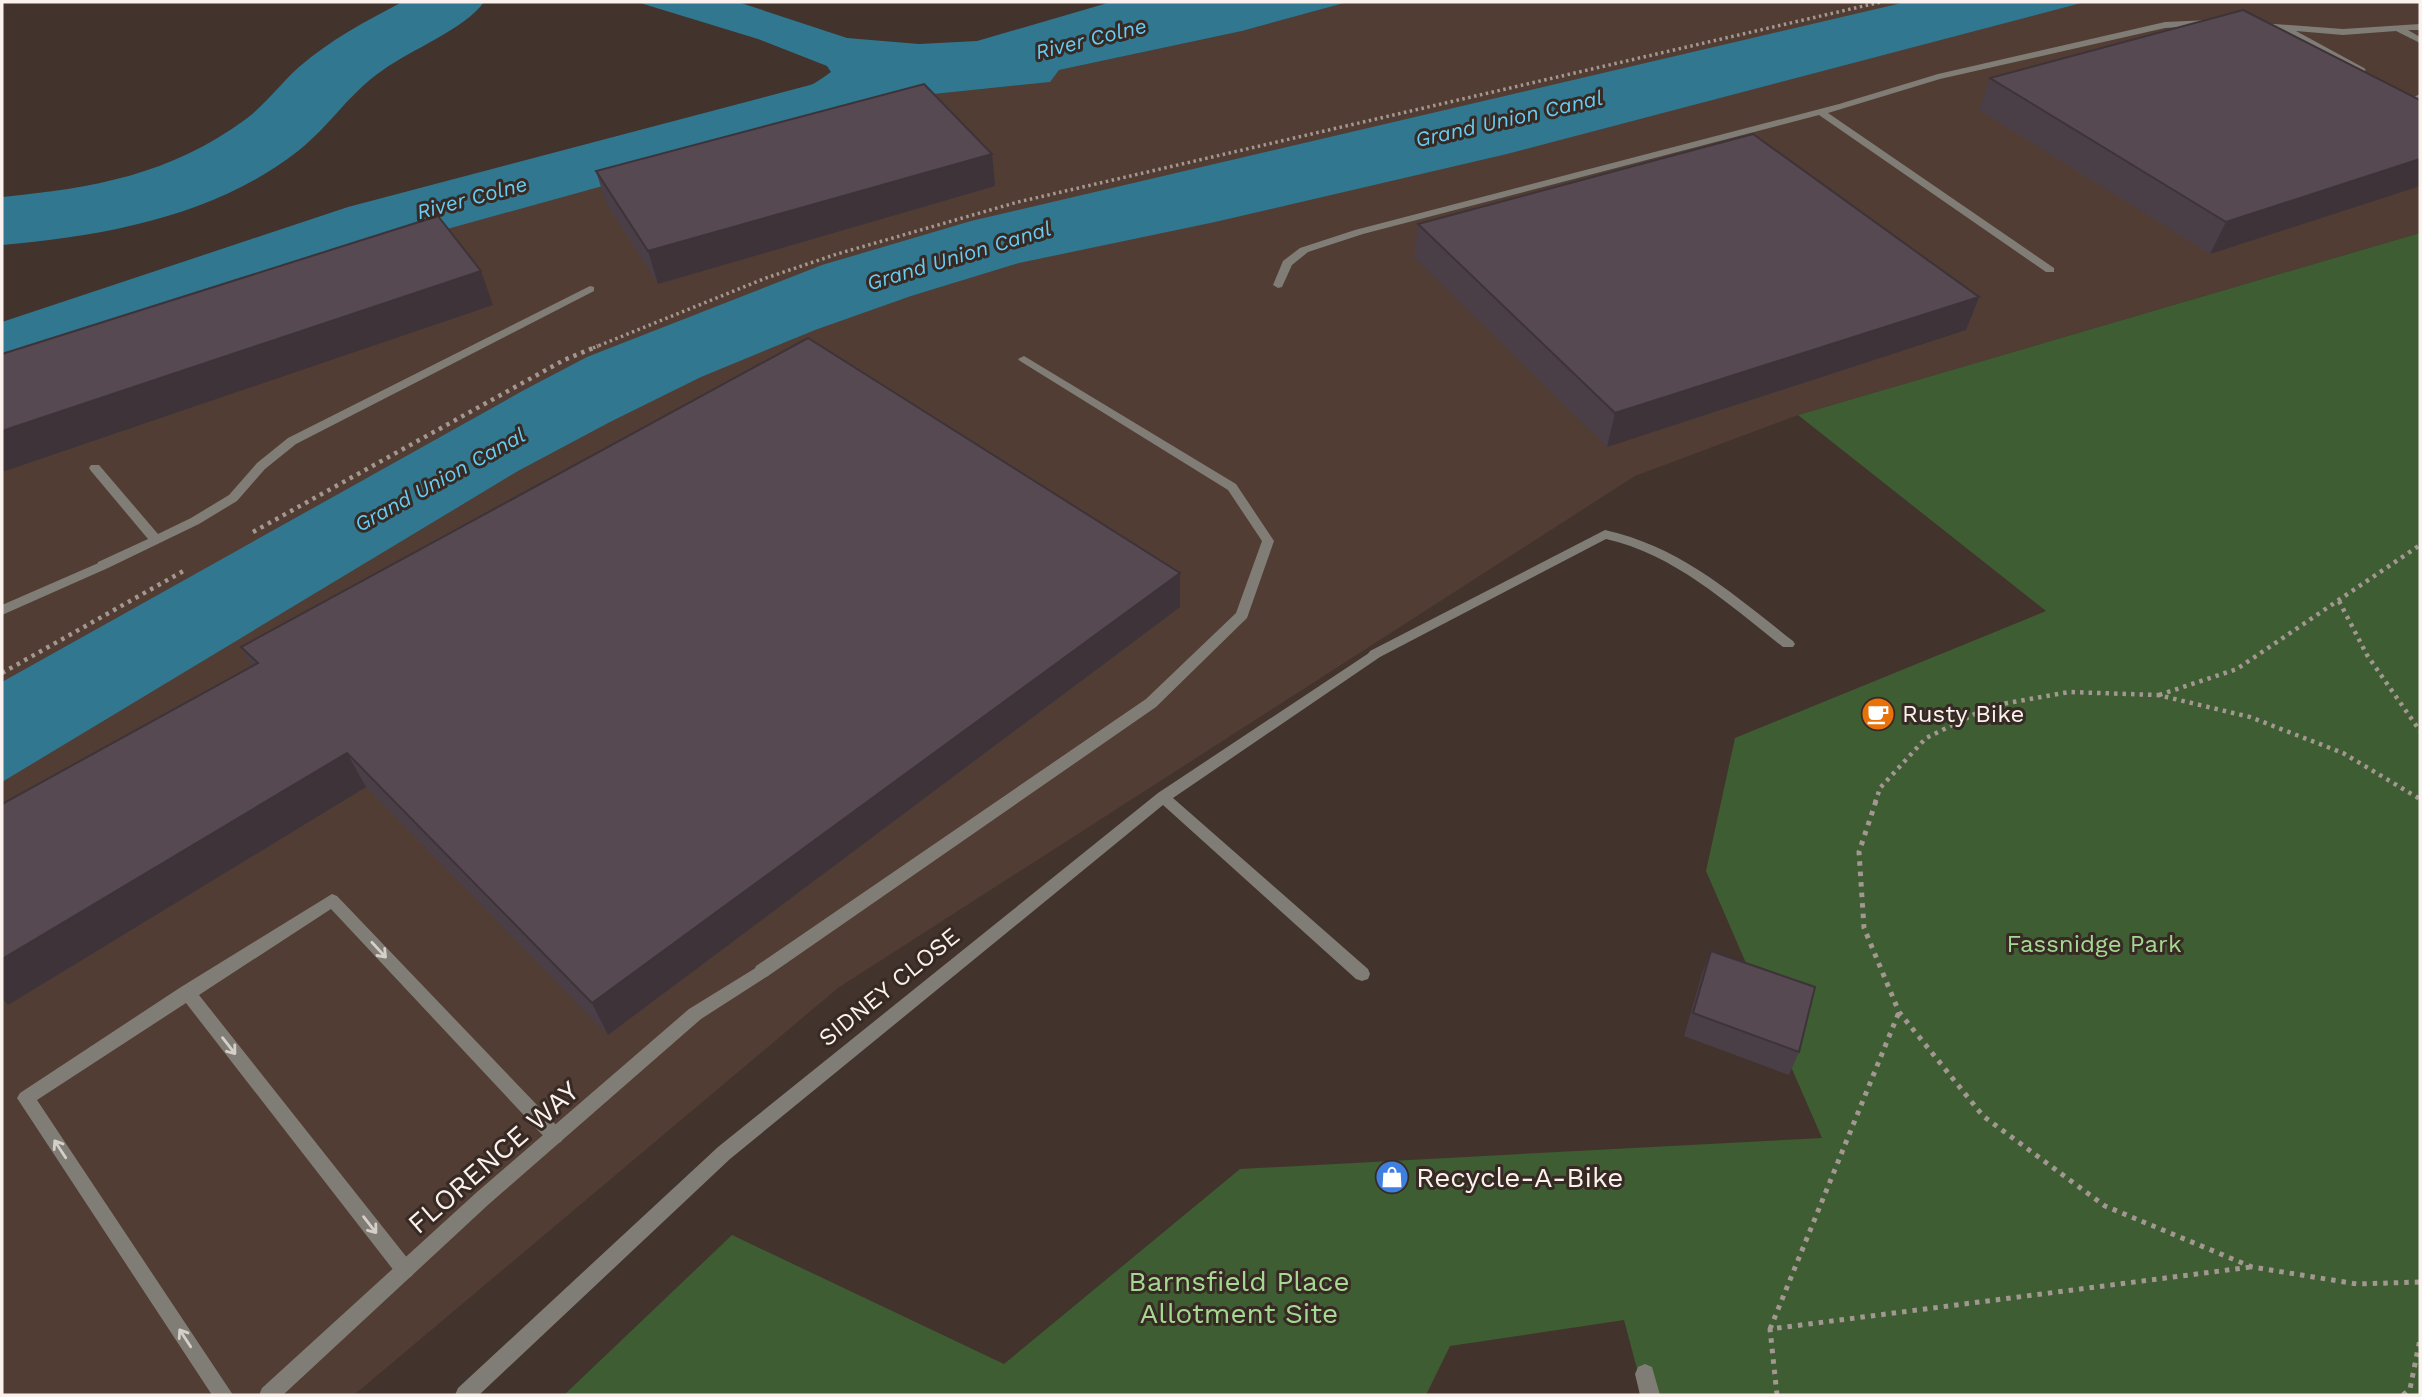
<svg xmlns="http://www.w3.org/2000/svg" width="2422" height="1397" font-family="'Work Sans',sans-serif">
<style>
.built{fill:#513d33}
.green{fill:#3e5d32}
.water{fill:#317790}
.lines{fill:none;stroke-linecap:round;stroke-linejoin:round}
.river{fill:#317790;fill-rule:evenodd}
.path-far2{stroke:#a39791;stroke-width:3.5;stroke-dasharray:2.5 3.5;stroke-linecap:butt}
.path-far1{stroke:#a39791;stroke-width:4.5;stroke-dasharray:3.5 5;stroke-linecap:butt}
.path{stroke:#a39791;stroke-width:5;stroke-dasharray:4.5 6;stroke-linecap:butt}
.service{fill:#807d76;fill-rule:evenodd}
.minor{fill:#807d76;fill-rule:evenodd}
.wall{fill:#4b3f47}
.shaded-wall{fill:#3d3339}
.building{fill:#574952;stroke:#3d3339;stroke-width:2}
.oneway{stroke:#d6cfc9}
.labels{text-anchor:middle;stroke-width:6;stroke-linejoin:round;paint-order:stroke}
.far-water-label{font-size:21px;font-style:italic;fill:#67cdf4;stroke:#372923}
.poi-label{font-size:24px;fill:#fbf2ed;stroke:#372923;text-anchor:start}
.park-label{font-size:24px;fill:#a5d992;stroke:#372923}
.street-label{font-size:24px;fill:#fbf2ed;stroke:#372923}
.near-street-label{font-size:28px;fill:#fbf2ed;stroke:#372923}
.near-poi-label{font-size:28px;fill:#fbf2ed;stroke:#372923;text-anchor:start}
.near-park-label{font-size:28px;fill:#a5d992;stroke:#372923}
</style>
<rect width="100%" height="100%" fill="#42332c"/>
<path class="built" d="M1348 2H2420V233L1798 415 1635 476 838 988 354 1395H2V350L376 224 705 143 826 110 934 94 1049 82 1059 70 1242 31Z"/>
<path class="green" d="M2420 233V1395H1644L1624 1320 1450 1346 1426 1395H564L732 1235 1004 1364 1240 1169 1822 1138 1706 871 1735 738 2046 611 1798 415Z"/>
<path class="water" d="M637 2H738L847 38 919 44 977 41 1111 2H1348L1242 31 1059 70 1050 82 934 94 826 110 705 143 693 124C740 112 792 102 831 72L827 66 758 39Z
M1906 2H2085L1507 154 1215 222 1019 263 911 296 815 330 701 377 610 422 518 471 2 782V682L526 389 587 357 822 265 971 221Z"/>
<g class="lines">
<path class="river" d="M402 2H484C465 29 412 49 383 70 348 94 330 126 298 151 215 216 105 236 2 245V197C93 188 170 175 246 119 266 104 280 84 299 67 330 40 366 21 402 2Z
M844 76 869 82 880 97 869 112 404 241 33 368 2 376V322L348 207Z"/>
<path class="path-far2" d="M593 348 766 278 837 254 1018 202 1881 2"/>
<path class="path-far1" d="M253 532 564 360 598 346
M2339 601 2367 655 2420 731
M2 673 187 569
M2159 695 2237 669 2420 545
M1875 803 1880 788 1926 738 1991 706 2069 692 2158 695 2250 717 2343 753 2420 799"/>
<path class="path" d="M1876 801 1859 852 1864 928 1899 1012 1983 1116 2105 1206 2252 1267 2357 1284 2420 1282
M1770 1329 1899 1012
M1777 1395 1770 1329 2251 1267
M2403 1395 2410 1389 2420 1339"/>
<path class="service" d="M2209 20 2212 21V25L2165 28 1940 79 1828 113 2054 268V272H2046L1819 115 1363 234 1308 252 1292 265 1282 287 1278 288 1273 285 1283 261 1300 248 1355 230 1839 104 1938 74 2165 22Z
M2261 23 2343 29 2420 24V30H2408L2420 37V43L2396 31 2343 35 2296 31 2364 68 2366 70 2361 73 2283 30 2258 28 2257 26Z
M2420 94V105L2410 99Z
M590 286 594 287V291L296 444 265 469 237 501 199 524 108 568H98L97 565 98 562 148 539 91 471 89 468 91 465H99L158 534 191 518 229 495 257 463 288 438Z
M1024 356 1236 484 1274 541 1247 618 1156 707 768 976 762 978 756 976 754 971 756 966 1146 699 1236 613 1262 541 1228 490 1020 361 1018 359Z
M1605 530C1681 547 1733 594 1793 641L1795 644 1793 647H1783C1729 605 1676 555 1606 539L1380 657H1370L1368 654 1370 651Z
M332 894 337 896 561 1130 564 1136 561 1142 555 1144 549 1142 331 909 199 995 412 1264 414 1270 412 1276 405 1279 398 1276 186 1003 37 1100 233 1395H212L17 1098 20 1093 181 987Z"/>
<path class="minor" d="M103 561 108 562 109 565 108 568 2 615V605Z
M1375 649 1382 654 1380 657 1173 798 1368 969 1370 974 1368 979 1362 981 1356 979 1163 805 730 1159 479 1395H455L458 1388 718 1147 1158 793Z
M762 964 768 966 770 971 768 976 701 1019 489 1204 283 1395H259L262 1388 477 1192 689 1009Z
M1645 1364 1652 1367 1660 1395H1640L1635 1374 1638 1367Z"/>
</g>
<path class="wall" d="M1990 78 2420 100 2210 254 1979 110Z
M992 154 995 186 658 284 606 203 596 171Z
M1418 224 1979 297 1966 330 1607 447 1414 257Z
M1180 607 608 1035 366 787 8 1005 252 666 241 647Z
M1711 951 1799 1052 1789 1075 1684 1036 1702 974Z"/>
<path class="shaded-wall" d="M992 154 995 186 658 284 648 251Z
M2420 159V186L2210 254 2226 222Z
M481 271 493 305 2 472V431Z
M1979 297 1966 330 1607 447 1615 413Z
M1180 573V607L608 1035 592 1003Z
M347 753 366 787 8 1005 2 998V959Z"/>
<path class="building" d="M2243 10 2420 100V159L2226 222 1990 78Z
M924 84 992 154 648 251 596 171Z
M1753 134 1979 297 1615 413 1418 224Z
M438 216 481 271 2 431V354Z
M808 338 1180 573 592 1003 347 753 2 959V804L258 663 241 647Z
M1711 951 1815 987 1799 1052 1693 1013Z"/>
<defs><path id="oneway-shaft" d="M-6 0H5M1.5-3L5.5 0L1.5 3" fill="none" stroke-width="1.6" stroke-linecap="round" stroke-linejoin="round" transform="scale(1.75)"/></defs>
<g class="oneway">
<use href="#oneway-shaft" transform="translate(379 950) rotate(47)"/>
<use href="#oneway-shaft" transform="translate(229 1046) rotate(52)"/>
<use href="#oneway-shaft" transform="translate(60 1149) rotate(-123)"/>
<use href="#oneway-shaft" transform="translate(370 1225) rotate(52)"/>
<use href="#oneway-shaft" transform="translate(185 1338) rotate(-123)"/>
</g>
<defs>
<symbol id="cafe-disc" viewBox="-11 -11 22 22"><circle r="9.5" fill="#e8710a" stroke="#372923"/><path d="M-5.5-4.5H6V0H3Q3 3.5 0 3.5H-2.5Q-5.5 3.5-5.5 0ZM3-3.2v2h1.7v-2ZM-6 4.5H4V6H-6Z" fill="#fff"/></symbol>
<symbol id="shop-disc" viewBox="-11 -11 22 22"><circle r="9.5" fill="#3f7fe0" stroke="#372923"/><path d="M-5-2.5h2.3a2.7 3.5 0 0 1 5.4 0H5L5.5 6h-11ZM-1.5-2.5h3a1.5 2.3 0 0 0-3 0Z" fill="#fff"/></symbol>
</defs>
<g fill-rule="evenodd">
<use href="#cafe-disc" x="1859" y="695" width="38" height="38"/>
<use href="#shop-disc" x="1373" y="1158" width="38" height="38"/>
</g>
<g class="labels">
<g class="far-water-label">
<text transform="translate(1091 39) rotate(-14)" y="7">River Colne</text>
<text transform="translate(1509 119) rotate(-13)" y="7">Grand Union Canal</text>
<text transform="translate(472 198) rotate(-15)" y="7">River Colne</text>
<text transform="translate(959 256) rotate(-17)" y="7">Grand Union Canal</text>
<text transform="translate(440 480) rotate(-29)" y="7">Grand Union Canal</text>
</g>
<g class="poi-label">
<text x="1902" y="722">Rusty Bike</text>
</g>
<g class="park-label">
<text x="2094" y="952">Fassnidge Park</text>
</g>
<g class="street-label">
<text transform="translate(889 987) rotate(-39)" y="8">SIDNEY CLOSE</text>
</g>
<g class="near-street-label">
<text transform="translate(493 1157) rotate(-41)" y="10">FLORENCE WAY</text>
</g>
<g class="near-poi-label">
<text x="1416" y="1187">Recycle-A-Bike</text>
</g>
<g class="near-park-label">
<text x="1239" y="1291">Barnsfield Place<tspan x="1239" dy="32">Allotment Site</tspan></text>
</g>
</g>
<rect width="2422" height="1397" fill="none" stroke="#fbf2ed" stroke-width="7"/>
</svg>
